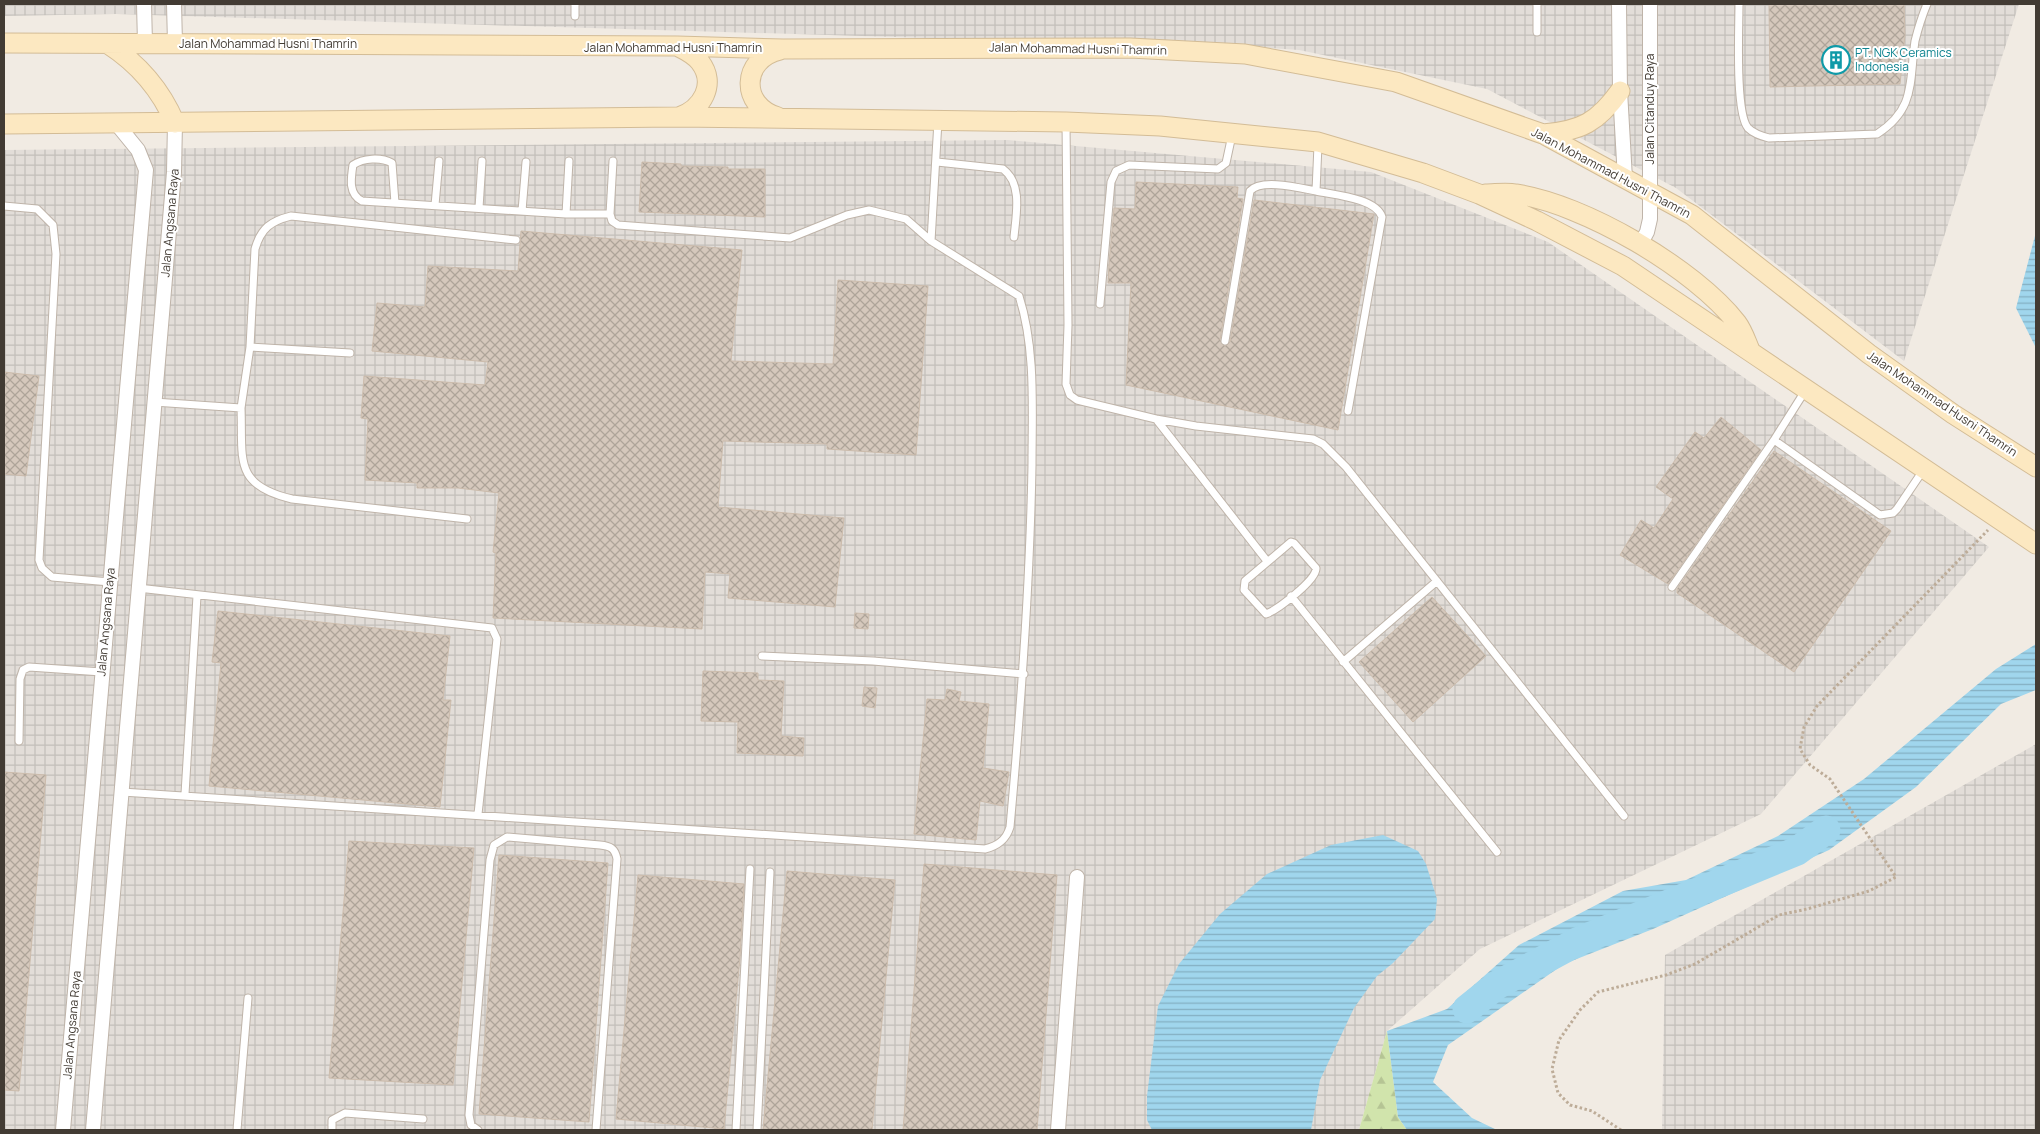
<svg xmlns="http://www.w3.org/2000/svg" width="2040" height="1134" font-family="Manrope,sans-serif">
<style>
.industrial{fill:url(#industrial-grid)}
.forest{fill:url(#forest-firs)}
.water{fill:url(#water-rules)}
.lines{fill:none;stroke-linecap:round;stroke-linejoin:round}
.river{stroke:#a0d6ed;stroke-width:29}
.building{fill:url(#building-cross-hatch);stroke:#ccbcac}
.lane-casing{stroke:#bfb4a9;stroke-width:9}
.street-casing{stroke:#bfb4a9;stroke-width:16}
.secondary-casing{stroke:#d3bc96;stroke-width:21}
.path{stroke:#bdac98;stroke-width:3;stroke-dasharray:2.5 2.5;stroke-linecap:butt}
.lane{stroke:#fff;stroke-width:7}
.street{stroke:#fff;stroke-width:14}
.secondary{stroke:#fce8c1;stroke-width:19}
.labels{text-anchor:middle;stroke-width:4;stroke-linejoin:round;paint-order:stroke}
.street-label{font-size:12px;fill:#423b33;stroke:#fff}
.culture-label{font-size:12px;fill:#0d838f;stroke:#fff;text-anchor:start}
</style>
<defs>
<pattern id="industrial-grid" width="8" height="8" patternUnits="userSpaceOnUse" patternTransform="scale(1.25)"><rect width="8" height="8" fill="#e2ddd8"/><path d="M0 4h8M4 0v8" fill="none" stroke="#c3bfba"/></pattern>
<pattern id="forest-firs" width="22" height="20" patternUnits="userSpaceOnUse" patternTransform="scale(1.25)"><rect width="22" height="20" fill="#d1e4ac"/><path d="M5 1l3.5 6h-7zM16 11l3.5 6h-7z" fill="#b5c494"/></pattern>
<pattern id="water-rules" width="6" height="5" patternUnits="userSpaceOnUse" patternTransform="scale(1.25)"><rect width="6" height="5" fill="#a0d6ed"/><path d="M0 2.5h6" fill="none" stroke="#84afc1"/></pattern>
<pattern id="building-cross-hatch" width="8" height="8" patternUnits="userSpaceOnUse" patternTransform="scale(1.25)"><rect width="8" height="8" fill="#d5c8bc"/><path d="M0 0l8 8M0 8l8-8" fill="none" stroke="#aea499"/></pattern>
</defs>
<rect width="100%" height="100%" fill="#f1ebe3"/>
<path class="industrial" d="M4 4H2019L1904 361 1676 188 1487 89 1299 50 1143 39 928 38 116 14 4 16Z
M1008 140 1371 172 1548 242 1989 547 1761 814 1480 949 1387 1031 1359 1130H4V150Z
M2036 744V1130H1662L1665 955Z"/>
<path class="forest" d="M1387 1031 1398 1117 1407 1130H1359Z"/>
<path class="water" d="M2036 232V348L2016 308Z
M2036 644V690L2001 704 1916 787 1829 850 1653 929 1564 964 1448 1045 1433 1082 1472 1118 1497 1130H1407L1398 1117 1387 1031 1447 1009 1519 945 1623 891 1686 880 1778 836 1864 779 1996 669Z
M1383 835 1418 851 1426 864 1437 899 1435 919 1393 963 1377 976 1354 1008 1320 1080 1311 1130H1152L1147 1120V1096L1158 1006 1179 964 1220 914 1267 874 1331 845Z"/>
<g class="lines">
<path class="river" d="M1467 1009 1497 985 1577 942 1797 851 1826 830"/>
</g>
<path class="building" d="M1769 4H1904L1905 35 1900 84 1770 87Z
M642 162 681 164V166L728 167V169H765V217L639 212Z
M1136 182 1238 187 1237 198 1243 199 1220 340 1225 346 1230 342 1254 200 1374 214 1338 430 1126 385 1131 283H1108L1109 264 1114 208 1135 209Z
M521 231 742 250 731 361 833 364 838 280 928 286 916 455 827 449V444L723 441 718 507 844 518 835 607 728 598 730 574 705 572 702 629 493 618 496 553 493 552 499 493 458 488H417V483L365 480 368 419 361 418 364 376 485 385 488 362 372 351 377 303 425 307 428 266 518 271Z
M4 372 39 376 26 476 4 474Z
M1721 417 1761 450 1668 584 1620 555 1641 520 1654 528 1673 499 1656 487 1695 432 1704 438Z
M1774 451 1891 531 1794 672 1677 593V589Z
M1432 597 1486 656 1413 722 1359 662Z
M218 611 450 636 443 700H451L440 807 209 786 221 663 212 662Z
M855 613 869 614 868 629 854 628Z
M703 671 758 673V680L784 681 781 736 804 738 803 756 737 753 738 722 701 721Z
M864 687 877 688 875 708 862 706Z
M947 689 961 692 959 701 989 704 983 768 1009 772 1003 806 980 801 976 840 914 834 927 699 945 700Z
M4 772 46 775 19 1091 4 1090Z
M349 841 474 848 453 1085 329 1078Z
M499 855 608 863 589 1122 479 1114Z
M924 864 1057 875 1037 1130H903Z
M787 871 895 880 872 1130H763Z
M638 875 744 884 740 958 724 1129 616 1119Z"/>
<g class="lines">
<defs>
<path id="lane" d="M1739 4C1739 27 1735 113 1748 128 1754 134 1761 136 1769 138L1877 134C1916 109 1909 82 1915 41 1918 29 1922 16 1927 4
M575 16V4
M1537 32V4
M1066 122 1068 325 1066 384 1070 395 1077 400 1156 419
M1318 145 1316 191C1334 195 1376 198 1382 217L1348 411
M613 161 610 214 612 221 618 225 790 238 847 215 869 210 906 219 931 241
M937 162 1003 169C1023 184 1016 215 1014 237
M395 203 392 163C381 157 363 158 353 165 351 178 348 194 362 201L566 214H610
M435 205 439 161
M4 206 37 209 53 225 56 254 39 560 42 568 52 577 110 582
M479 208 482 161
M522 211 526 162
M566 214 569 161
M1100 304 1111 182 1116 171 1129 165 1218 169 1226 163 1232 135
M1225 341 1250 191C1261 178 1300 188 1316 191
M250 347 350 353
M154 402 241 408 250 347 255 249C261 228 271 221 291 216L516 240
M241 408C243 460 233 485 292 499L467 519
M1774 440 1880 515 1893 513 1897 509 1924 469
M1291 542 1294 543 1316 568C1317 580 1277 610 1266 614L1244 590 1245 581Z
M1267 561 1156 419 1196 426 1313 439 1323 444 1346 467 1624 816
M1672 587 1774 440 1805 391
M138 588 492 628 497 639 478 814
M1291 596 1497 852
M762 656 873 661 1024 674
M1343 662 1437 581
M19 741 20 679 23 670 29 667 102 672
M122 792 985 849C998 846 1006 840 1010 827 1021 706 1030 586 1032 465 1032 410 1036 349 1019 296L931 241 938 121
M185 794 197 596
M237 1130 248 998
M332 1130V1120L345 1113 423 1119
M478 1130 471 1125 469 1115 490 860 494 845 507 837 600 845C610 846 615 848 617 859L596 1130
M736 1130 750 869
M757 1130 770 872"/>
<path id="street" d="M144 4 145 43
M174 4 175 43
M1619 4 1620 91 1625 179
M1641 243 1647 232 1650 219V4
M63 1130 146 170 138 150 116 123
M93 1130 174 172 175 123
M1058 1130 1077 877"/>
<path id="secondary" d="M4 43 677 46 783 49 1130 48 1245 54 1396 82 1543 134 1692 215 1869 354 1953 414 2036 467
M108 44C139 64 161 90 175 123
M677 46C685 50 694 54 700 62 717 84 702 109 679 117
M778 117C740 106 741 59 780 50
M4 124 677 117 1066 122 1160 126 1318 142 1423 173 1479 194 1537 221 1623 266 2036 544
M1543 134C1581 131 1598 122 1620 91
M1485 194C1495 194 1506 192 1516 194 1584 204 1694 268 1737 323 1743 331 1746 341 1750 350"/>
</defs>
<use href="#lane" class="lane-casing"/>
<use href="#street" class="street-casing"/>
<use href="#secondary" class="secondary-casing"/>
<path class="path" d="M1621 1130 1592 1111 1570 1105 1558 1093 1552 1069 1559 1040 1580 1010 1598 992 1666 975 1695 964 1779 915 1807 909 1869 891 1896 877 1830 779 1810 765 1800 749 1804 727 1817 706 1988 530"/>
<use href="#lane" class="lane"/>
<use href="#street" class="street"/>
<use href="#secondary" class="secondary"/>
</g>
<defs>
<symbol id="building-ring" viewBox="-11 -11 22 22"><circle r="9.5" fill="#fff" stroke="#0f9aa8" stroke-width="1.5"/><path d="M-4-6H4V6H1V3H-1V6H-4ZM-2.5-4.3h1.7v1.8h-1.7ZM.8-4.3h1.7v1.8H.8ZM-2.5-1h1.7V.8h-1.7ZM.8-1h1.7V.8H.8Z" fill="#0f9aa8"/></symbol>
</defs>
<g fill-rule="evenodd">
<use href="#building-ring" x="1820" y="44" width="32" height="32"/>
</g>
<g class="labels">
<g class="street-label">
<text x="268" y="48">Jalan Mohammad Husni Thamrin</text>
<text x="673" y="52">Jalan Mohammad Husni Thamrin</text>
<text transform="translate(1078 49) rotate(1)" y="4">Jalan Mohammad Husni Thamrin</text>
<text transform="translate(1650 109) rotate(-90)" y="4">Jalan Citanduy Raya</text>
<text transform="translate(1611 173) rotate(28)" y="4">Jalan Mohammad Husni Thamrin</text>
<text transform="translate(170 223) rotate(-85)" y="4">Jalan Angsana Raya</text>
<text transform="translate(1942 404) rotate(34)" y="4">Jalan Mohammad Husni Thamrin</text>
<text transform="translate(106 622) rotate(-85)" y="4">Jalan Angsana Raya</text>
<text transform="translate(72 1025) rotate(-85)" y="4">Jalan Angsana Raya</text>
</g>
<g class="culture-label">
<text x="1855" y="57">PT. NGK Ceramics<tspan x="1855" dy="14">Indonesia</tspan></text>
</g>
</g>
<rect width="2040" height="1134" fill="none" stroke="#423b33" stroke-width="10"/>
</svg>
